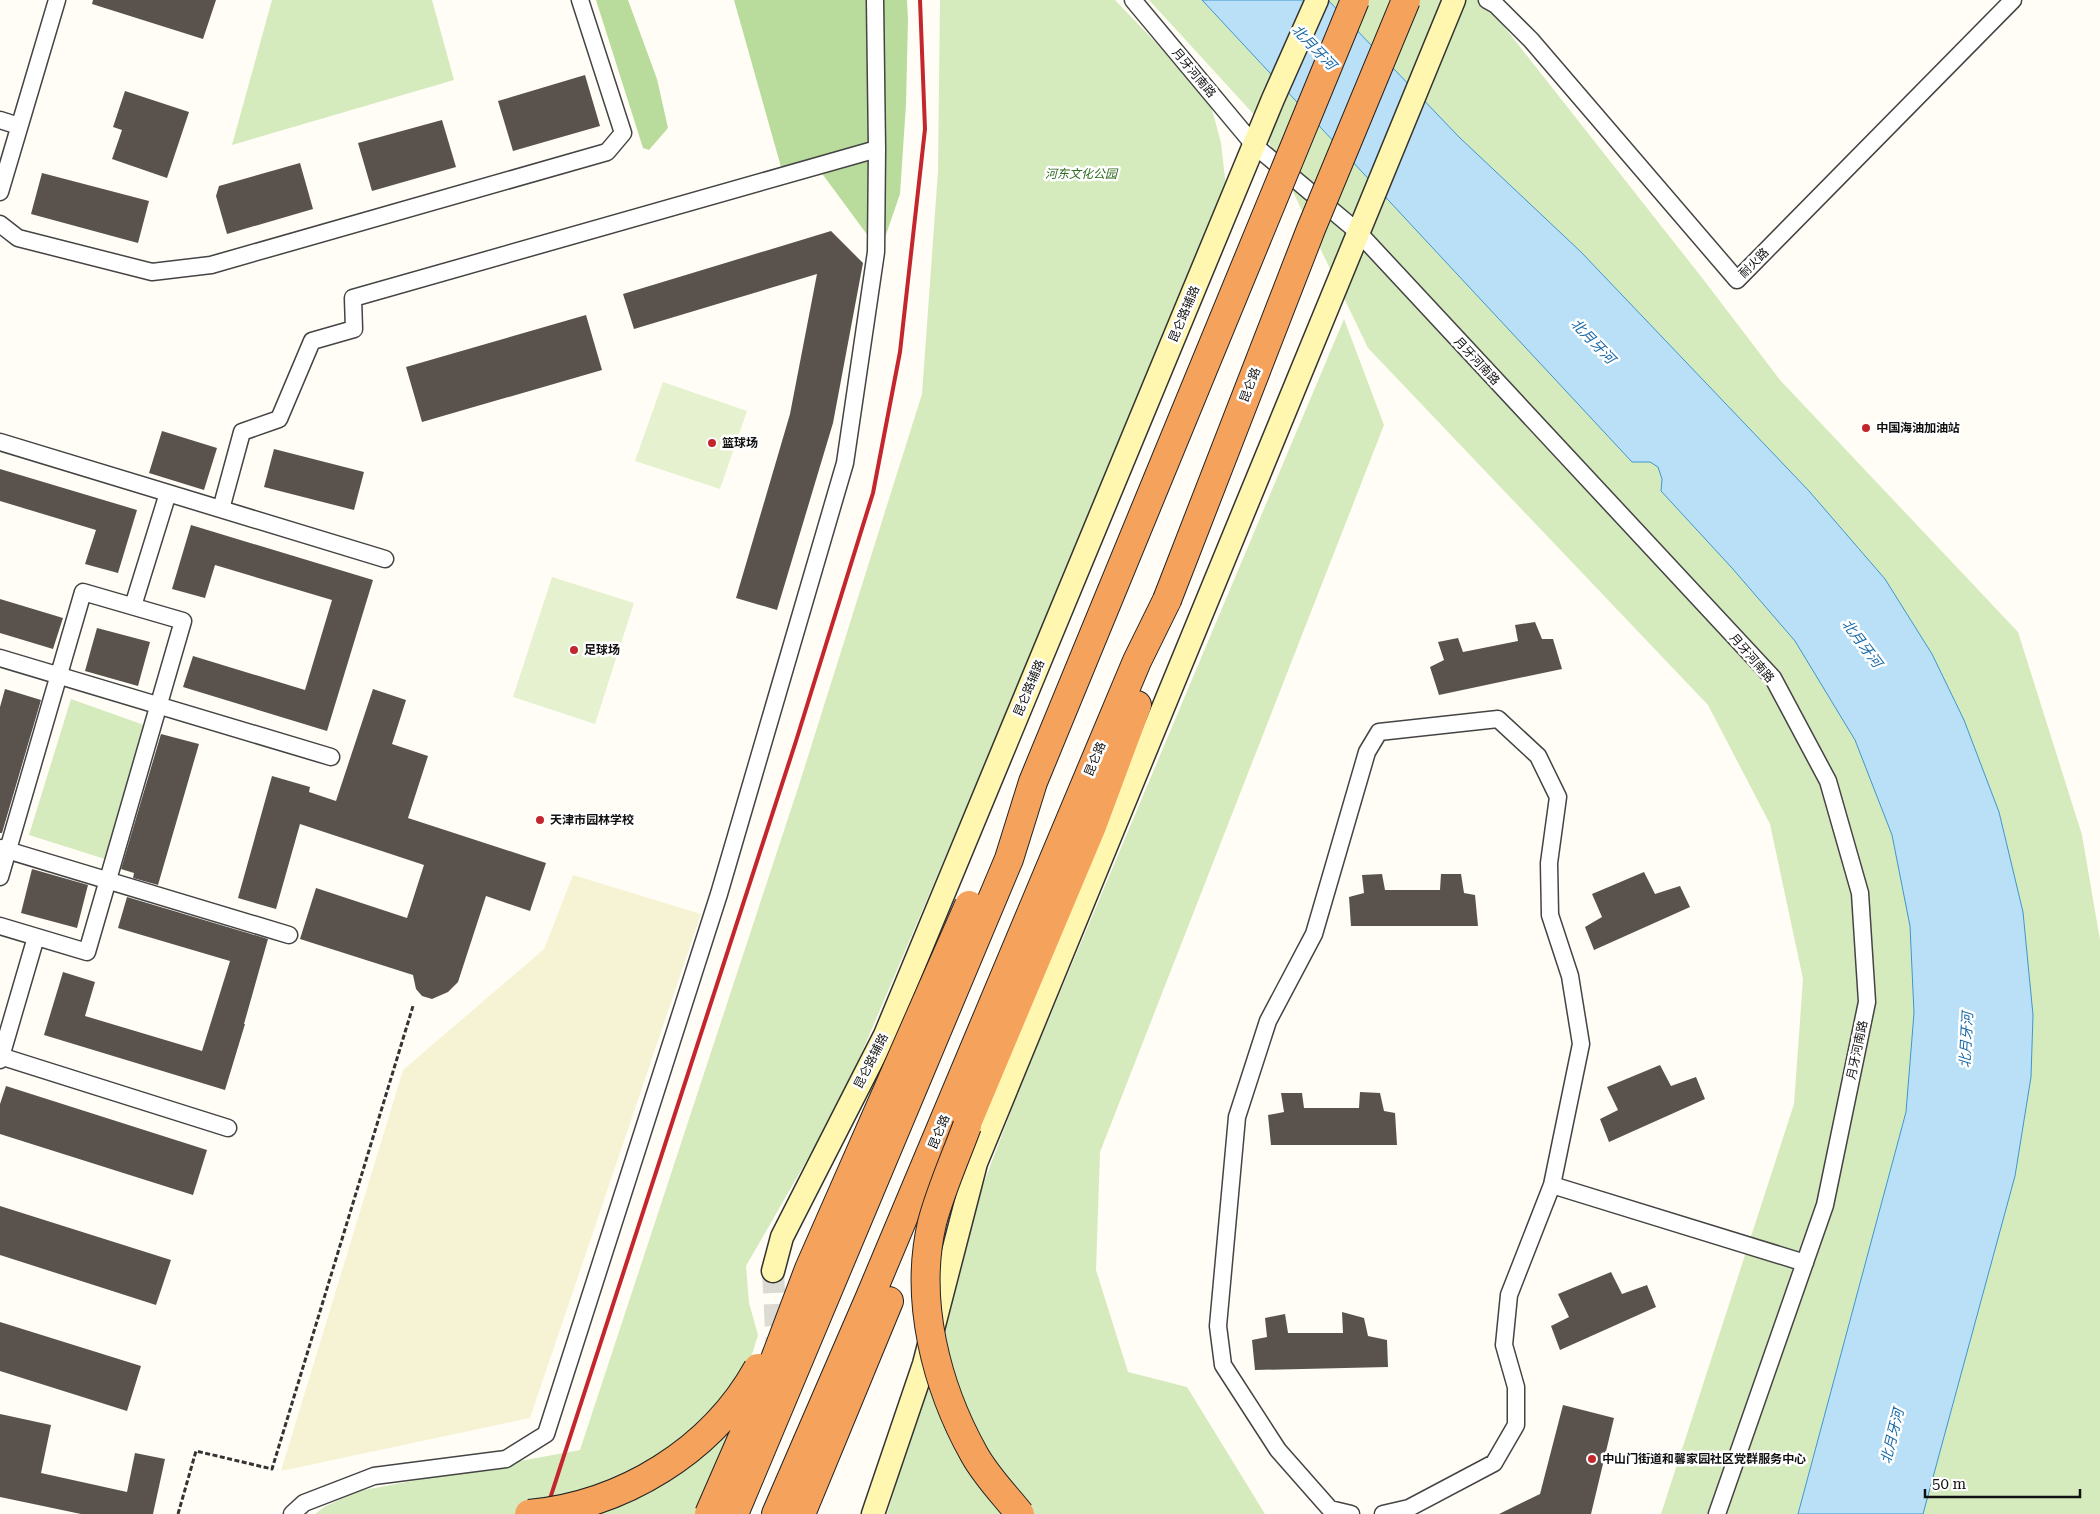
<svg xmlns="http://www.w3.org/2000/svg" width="2100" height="1514" font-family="'Roboto Serif','Noto Sans SC',serif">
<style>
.farmland{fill:#f6f3d4}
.green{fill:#d5ebbd}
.forest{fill:#b9dc9c}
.pitch{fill:#e6f2cf}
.water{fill:#b9e0f7;stroke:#3f96cf}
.building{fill:#5a524d}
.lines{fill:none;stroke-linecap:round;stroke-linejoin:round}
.secondary-tunnel{stroke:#dbdad3;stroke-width:22;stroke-dasharray:22 11;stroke-linecap:butt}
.street-casing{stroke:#444;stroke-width:19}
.secondary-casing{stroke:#333;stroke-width:25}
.highway-casing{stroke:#222;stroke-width:30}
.path{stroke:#333;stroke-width:3;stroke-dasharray:5 2.5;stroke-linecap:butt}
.street{stroke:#fff;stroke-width:16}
.secondary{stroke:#fff6b0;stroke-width:22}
.highway{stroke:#f5a25d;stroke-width:28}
.rail{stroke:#c4262e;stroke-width:4}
.highway-bridge-casing{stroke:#222;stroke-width:30;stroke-linecap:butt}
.highway-bridge{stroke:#f5a25d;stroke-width:28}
.poi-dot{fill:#c4262e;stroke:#fff;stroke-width:2}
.labels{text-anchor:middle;stroke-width:5;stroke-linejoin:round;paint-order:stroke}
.street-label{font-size:12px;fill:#111;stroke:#fff}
.park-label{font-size:12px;font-style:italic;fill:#2f6b1f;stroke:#fff}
.poi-label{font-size:12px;font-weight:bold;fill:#111;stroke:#fff;text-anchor:start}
.water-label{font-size:14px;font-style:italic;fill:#1768a6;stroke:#fff}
</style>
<rect width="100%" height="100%" fill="#fffdf5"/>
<path class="farmland" d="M573 875 701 914 530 1418 281 1471 403 1070 544 949Z"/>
<path class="green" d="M272 0H432L454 80 232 145Z
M940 0H1115L1209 98 1221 143 1227 195 842 1099 746 1266 749 1303 758 1335 724 1446 695 1514H315L324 1507 358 1491 580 1450 799 785 922 394 938 171Z
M1149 0H1483L1703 279 1780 380 2018 632 2082 835 2100 940V1514H1661L1794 1104 1803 979 1770 824 1708 705 1368 348 1258 119Z
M1344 319 1384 425 1100 1152 1096 1270 1128 1372 1187 1387 1265 1514H887L920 1407 978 1198 1021 1085Z
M71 699 144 725 105 859 29 835Z"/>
<path class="forest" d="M596 0H628L657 79 668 128 649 150 643 148Z
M734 0H907L908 20 906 104 900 194 880 252 812 160 781 167Z"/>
<path class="pitch" d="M663 382 747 411 720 489 635 461Z
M552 577 634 603 595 724 513 697Z"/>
<path class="water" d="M1202 0H1328L1459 137 1581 252 1809 491 1885 579 1932 654 1964 720 1999 812 2023 912 2033 1015 2031 1077 2015 1176 1923 1514H1798L1906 1112 1914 1013 1910 926 1892 835 1855 740 1795 641 1732 568 1661 491 1662 479 1658 467 1650 462H1632Z"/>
<path class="building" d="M93 0H216L203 39 92 4Z
M585 75 600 126 513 151 498 101Z
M125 91 189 112 167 178 112 159 122 130 113 127Z
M442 120 456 167 372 191 358 143Z
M300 163 313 209 227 234 216 196 219 186Z
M42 173 149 201 138 243 31 214Z
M831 231 863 263 833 423 777 610 736 598 790 414 817 274 634 329 623 294Z
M586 315 602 370 422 422 406 367Z
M162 431 217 448 204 490 149 473Z
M274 449 364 472 354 510 264 487Z
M0 469 137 510 118 573 85 564 96 530 0 501Z
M191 525 373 580 327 731 183 687 193 656 305 690 332 600 215 565 205 598 172 589Z
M0 599 63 618 53 649 0 633Z
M1535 622 1542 639H1553L1562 669 1439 695 1430 667 1444 660 1438 642 1458 638 1463 652 1518 641 1515 625Z
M97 628 150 642 138 686 85 671Z
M5 689 41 700 2 833H0V707Z
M373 689 406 700 392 744 428 756 408 818 546 863 530 911 486 896 458 982 448 992 432 999 422 996 416 989 413 975 300 939 316 888 407 918 424 865 300 824 276 909 238 898 272 776 310 787 309 792 336 801Z
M161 734 199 744 158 885 133 878 134 873 121 869Z
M32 869 88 885 77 928 21 913Z
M1644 872 1655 894 1680 886 1690 907 1594 950 1585 927 1602 917 1592 894Z
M1382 874 1385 890H1440L1441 874H1461L1464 893 1475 895 1478 926H1351L1349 897 1364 893 1362 875Z
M127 897 268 939 244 1024H245L225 1090 44 1035 63 972 95 982 85 1016 202 1051 230 961 118 928Z
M1660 1065 1671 1086 1696 1077 1705 1099 1609 1142 1600 1119 1618 1110 1607 1087Z
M6 1086 207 1150 193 1195 0 1134V1104Z
M1360 1092 1380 1093 1384 1111 1395 1113 1397 1145H1271L1268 1115 1284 1112 1281 1093H1302L1304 1108H1359Z
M0 1206 171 1260 156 1305 0 1255Z
M1611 1272 1622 1294 1647 1285 1656 1307 1560 1350 1551 1326 1569 1317 1558 1294Z
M1342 1312 1364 1318 1368 1336 1387 1340 1388 1367 1255 1370 1252 1340 1267 1337 1265 1318 1285 1314 1288 1333H1343Z
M0 1322 141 1366 127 1411 0 1371Z
M1563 1405 1614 1418 1591 1514H1499L1540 1494Z
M0 1414 51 1425 41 1473 127 1492 135 1453 165 1459 153 1514H81L0 1497Z"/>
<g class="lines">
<path class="secondary-tunnel" d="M773 1271 777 1350"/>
<defs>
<path id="street" d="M875 0 877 149
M1133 0 1254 145 1358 232 1773 678 1828 781 1860 893 1867 1002 1825 1205 1717 1514
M1487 0 1496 5 1531 40 1737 280 2013 0
M0 120 19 126
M0 192 57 0
M0 224 18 238 152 272 211 265 607 152 623 133 580 0
M0 442 385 559
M221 509 242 432 279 419 312 341 354 329 353 298 877 149 876 252 845 463 719 894 546 1434 506 1459 374 1476 304 1503 292 1514
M133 606 168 493
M0 658 331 757
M0 848 289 935
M0 877 83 592 183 621 87 952 0 926
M0 1056 228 1128
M0 1060 36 937
M1552 1185 1805 1263
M1351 1514 1330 1509 1278 1450 1223 1365 1218 1326 1237 1117 1268 1021 1314 934 1367 752 1379 732 1498 719 1538 756 1558 797 1549 863 1550 915 1570 976 1581 1044 1552 1185 1509 1295 1504 1345 1516 1387V1425L1494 1463 1409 1508 1383 1514"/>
<path id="secondary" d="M773 1271 782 1237 885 1035 1273 99 1317 0
M873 1514 924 1364 976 1163 1454 0"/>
<path id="highway" d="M957 1147 1092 826 1137 705
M776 1514 870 1297 1137 661 1167 600
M801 1514 889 1301"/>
</defs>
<use href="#street" class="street-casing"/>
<use href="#secondary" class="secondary-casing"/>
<use href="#highway" class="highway-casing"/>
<path class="path" d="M178 1514 196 1451 272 1469 413 1006"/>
<use href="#street" class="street"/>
<use href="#secondary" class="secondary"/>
<use href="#highway" class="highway"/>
<path class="rail" d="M545 1514 796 741 873 493 900 352 925 129 920 0"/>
<defs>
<path id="highway-bridge" d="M1167 600 1311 229 1406 0
M967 1126C956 1156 940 1192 932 1223 914 1300 936 1386 974 1454 986 1476 1004 1494 1020 1514
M529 1514C623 1505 712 1451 758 1368
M709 1514 764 1388 809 1269 969 905
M734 1514 1009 859 1033 782 1355 0"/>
</defs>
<use href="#highway-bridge" class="highway-bridge-casing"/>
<use href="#highway-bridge" class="highway-bridge"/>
</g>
<g class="poi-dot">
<circle cx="1866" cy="428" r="5"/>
<circle cx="712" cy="443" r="5"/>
<circle cx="574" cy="650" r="5"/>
<circle cx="540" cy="820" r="5"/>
<circle cx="1592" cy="1459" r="5"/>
</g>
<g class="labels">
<g class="street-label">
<text transform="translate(1194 73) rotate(50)" y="4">月牙河南路</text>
<text transform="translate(1754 263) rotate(-45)" y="4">耐火路</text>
<text transform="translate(1184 314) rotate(-67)" y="4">昆仑路辅路</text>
<text transform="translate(1477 361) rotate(47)" y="4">月牙河南路</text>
<text transform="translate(1250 385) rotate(-69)" y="4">昆仑路</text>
<text transform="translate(1752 658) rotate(49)" y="4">月牙河南路</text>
<text transform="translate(1029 688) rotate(-67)" y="4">昆仑路辅路</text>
<text transform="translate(1095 759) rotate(-67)" y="4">昆仑路</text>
<text transform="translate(1857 1050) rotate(-78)" y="4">月牙河南路</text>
<text transform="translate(871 1061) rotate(-63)" y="4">昆仑路辅路</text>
<text transform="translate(939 1132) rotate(-67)" y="4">昆仑路</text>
</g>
<g class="park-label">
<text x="1081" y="178">河东文化公园</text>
</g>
<g class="poi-label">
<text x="1876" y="432">中国海油加油站</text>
<text x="722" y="447">篮球场</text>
<text x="584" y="654">足球场</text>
<text x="550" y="824">天津市园林学校</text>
<text x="1602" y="1463">中山门街道和馨家园社区党群服务中心</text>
</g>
<g class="water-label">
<text transform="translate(1314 47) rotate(46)" y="5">北月牙河</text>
<text transform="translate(1593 341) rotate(46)" y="5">北月牙河</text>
<text transform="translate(1862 643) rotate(53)" y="5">北月牙河</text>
<text transform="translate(1966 1040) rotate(-87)" y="5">北月牙河</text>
<text transform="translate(1892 1436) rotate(-76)" y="5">北月牙河</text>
</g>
</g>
<path d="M1925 1489v8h155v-8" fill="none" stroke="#111111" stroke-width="2.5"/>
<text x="1932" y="1489" font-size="15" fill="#111111" stroke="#ffffff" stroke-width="4" paint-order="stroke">50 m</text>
</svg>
